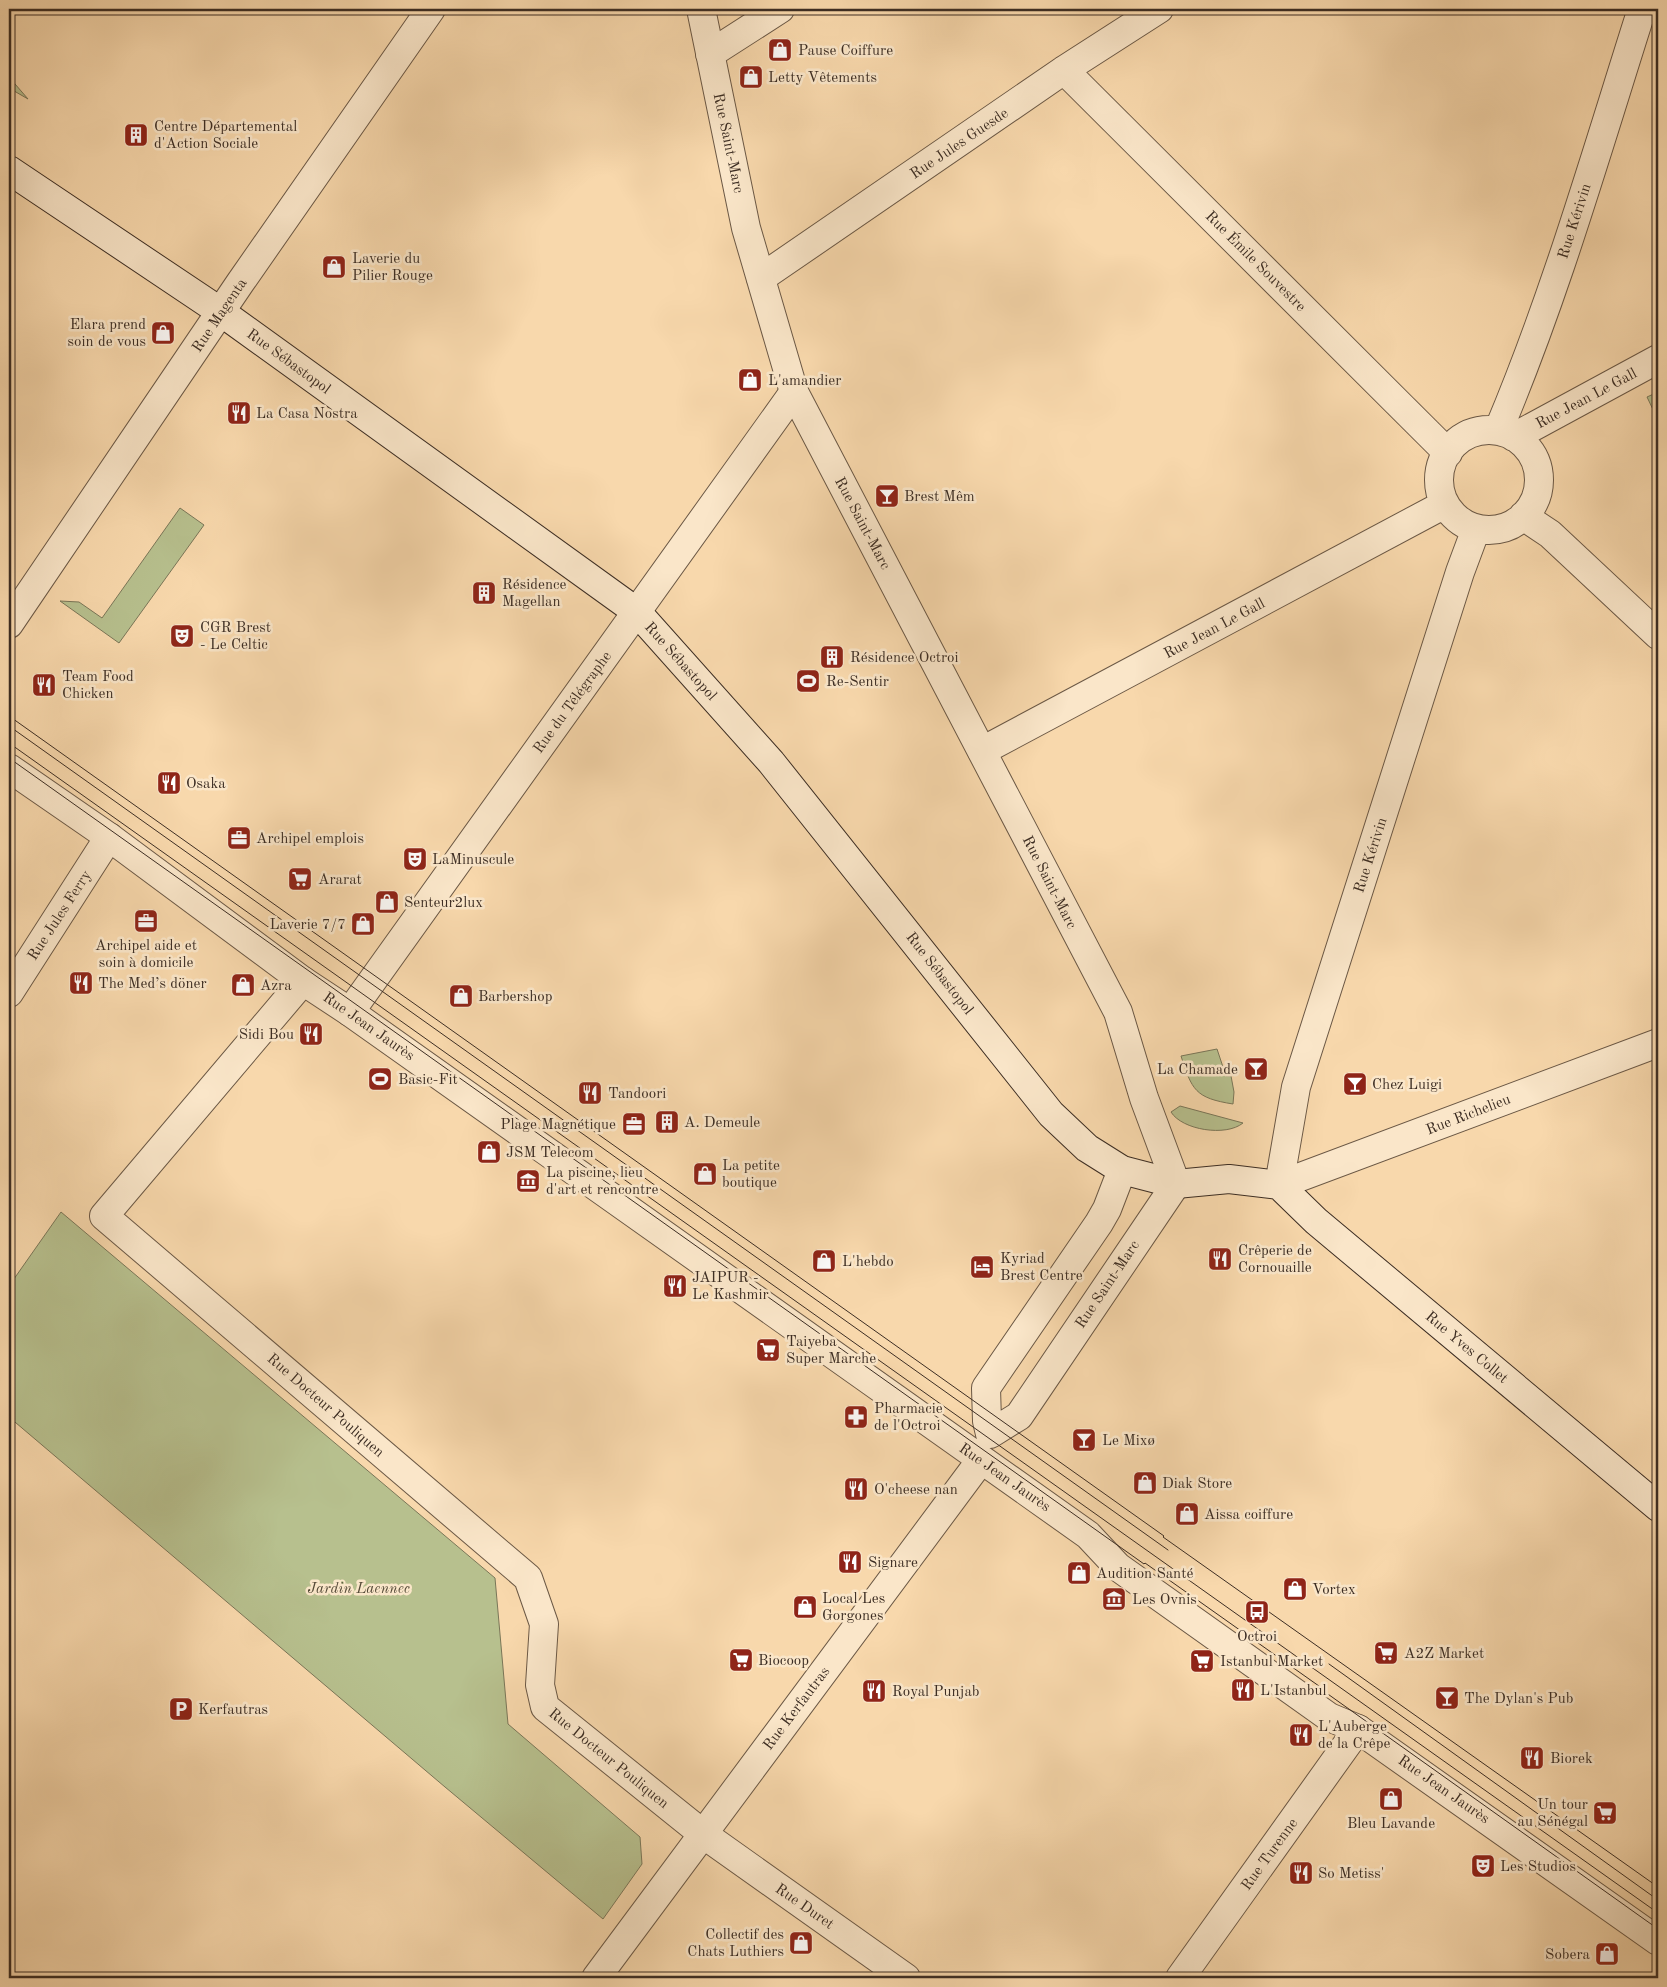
<svg xmlns="http://www.w3.org/2000/svg" width="1667" height="1987" font-family="'Old Standard TT',serif">
<style>
.green{fill:#b7c08e;stroke:#7a7658}
.lines{fill:none;stroke-linecap:round;stroke-linejoin:round}
.minor-casing{stroke:#6b5845;stroke-width:30}
.tertiary-casing{stroke:#6b5845;stroke-width:30}
.secondary-casing{stroke:#3c2d23;stroke-width:30}
.minor{stroke:#fae6c9;stroke-width:28}
.tertiary{stroke:#fae6c9;stroke-width:28}
.secondary{stroke:#fae6c9;stroke-width:28}
.tram{stroke:#3c2d23;stroke-width:1}
.labels{text-anchor:middle;stroke-width:5;stroke-linejoin:round;paint-order:stroke}
.poi-label{font-size:15px;fill:#3c2d23;stroke:#fae6c9;text-anchor:start}
.street-label{font-size:15px;fill:#3c2d23;stroke:#fae6c9}
.park-label{font-size:15px;font-style:italic;fill:#554a38;stroke:#fae6c9}
</style>
<rect width="100%" height="100%" fill="#f8d8ac"/>
<filter id="stains"><feTurbulence type="fractalNoise" baseFrequency=".004" numOctaves="4"/><feColorMatrix values="0 0 0 0 .2 0 0 0 0 .09 0 0 0 0 .02 0 0 0 .5 -.17"/></filter>
<radialGradient id="worn" r=".72"><stop offset=".6" stop-color="#630" stop-opacity="0"/><stop offset="1" stop-color="#630" stop-opacity=".3"/></radialGradient>
<path class="green" d="M9 77 28 99 9 88Z
M1658 392V420L1647 397Z
M180 508 204 525 119 643 60 601 79 602 102 618Z
M1217 1049 1226 1076H1231L1234 1092 1233 1104C1195 1098 1192 1090 1181 1056Z
M1180 1106 1243 1123C1226 1137 1182 1130 1171 1112Z
M61 1212 495 1578 508 1724 640 1837 642 1864 603 1919 445 1787 9 1417V1286Z"/>
<g class="lines">
<defs>
<path id="minor" d="M710 54 780 9
M1064 70 1448 453
M761 278 1064 70 1159 9
M1439 480a50 50 0 1 1 100 0a50 50 0 1 1-100 0Z
M1498 431C1556 294 1597 150 1642 9
M1514 437 1658 359
M1523 516 1550 534 1658 635
M9 624 240 283 431 9
M982 751 1445 504
M303 981 104 1216 528 1578 544 1624 540 1685 545 1707 703 1834 906 1978
M9 993 109 837
M350 1012 794 392
M1279 1185 1296 1087 1460 572 1476 529
M1180 1978 1358 1729"/>
<path id="tertiary" d="M701 9 746 228 794 392 1118 1012 1144 1098 1176 1184 1019 1416 990 1434 987 1421 986 1388 1099 1223 1107 1209 1122 1170
M9 768 109 837 303 981 350 1012 1088 1535 1118 1567 1329 1717 1358 1729 1658 1941
M1279 1185 1658 1043
M596 1978 981 1460"/>
<path id="secondary" d="M9 170 221 312 637 612 771 762 1051 1114 1087 1148 1122 1170 1176 1184 1229 1179 1279 1185 1316 1221 1658 1507"/>
</defs>
<use href="#minor" class="minor-casing"/>
<use href="#tertiary" class="tertiary-casing"/>
<use href="#secondary" class="secondary-casing"/>
<use href="#minor" class="minor"/>
<use href="#tertiary" class="tertiary"/>
<use href="#secondary" class="secondary"/>
<path class="tram" d="M9 716 1164 1536 1163 1537 1658 1887
M9 726 1168 1550
M9 743 1658 1913
M9 758 1144 1564 1145 1563 1326 1691 1325 1692 1658 1929
M1329 1664 1658 1900"/>
</g>
<defs>
<symbol id="shop-square" viewBox="-11 -11 22 22"><rect x="-9" y="-9" width="18" height="18" rx="4" fill="#8f2418" stroke="#fae6c9"/><path d="M-5-2.5h2.3a2.7 3.5 0 0 1 5.4 0H5L5.5 6h-11ZM-1.5-2.5h3a1.5 2.3 0 0 0-3 0Z" fill="#fff"/></symbol>
<symbol id="building-square" viewBox="-11 -11 22 22"><rect x="-9" y="-9" width="18" height="18" rx="4" fill="#8f2418" stroke="#fae6c9"/><path d="M-4-6H4V6H1V3H-1V6H-4ZM-2.5-4.3h1.7v1.8h-1.7ZM.8-4.3h1.7v1.8H.8ZM-2.5-1h1.7V.8h-1.7ZM.8-1h1.7V.8H.8Z" fill="#fff"/></symbol>
<symbol id="restaurant-square" viewBox="-11 -11 22 22"><rect x="-9" y="-9" width="18" height="18" rx="4" fill="#8f2418" stroke="#fae6c9"/><path d="M-5-6h1v4h1v-4h1v4h1v-4h1v5L-1.5 .5V6h-2V.5L-5-1ZM5-6V6H3V1.5H1.5Q1.5-4 5-6Z" fill="#fff"/></symbol>
<symbol id="bar-square" viewBox="-11 -11 22 22"><rect x="-9" y="-9" width="18" height="18" rx="4" fill="#8f2418" stroke="#fae6c9"/><path d="M-6-5H6L.8 .8V4.5H3.5V6h-7V4.5H-.8V.8Z" fill="#fff"/></symbol>
<symbol id="theatre-square" viewBox="-11 -11 22 22"><rect x="-9" y="-9" width="18" height="18" rx="4" fill="#8f2418" stroke="#fae6c9"/><path d="M-5-5.5Q0-4 5-5.5V0Q5 5 0 6Q-5 5-5 0ZM-3.3-2.5H-1v1.5H-3.3ZM1-2.5H3.3v1.5H1ZM-2.8 1Q0 5.5 2.8 1Z" fill="#fff"/></symbol>
<symbol id="stadium-square" viewBox="-11 -11 22 22"><rect x="-9" y="-9" width="18" height="18" rx="4" fill="#8f2418" stroke="#fae6c9"/><path d="M0-5a6.5 5 0 1 0 0 10a6.5 5 0 1 0 0-10ZM-3.5-1.8h7v3.6h-7Z" fill="#fff"/></symbol>
<symbol id="office-square" viewBox="-11 -11 22 22"><rect x="-9" y="-9" width="18" height="18" rx="4" fill="#8f2418" stroke="#fae6c9"/><path d="M-6-3h4V-5.5h4V-3h4V5H-6ZM-1-4.5V-3h2v-1.5ZM-6 0V1H6V0Z" fill="#fff"/></symbol>
<symbol id="supermarket-square" viewBox="-11 -11 22 22"><rect x="-9" y="-9" width="18" height="18" rx="4" fill="#8f2418" stroke="#fae6c9"/><path d="M-6-5.5h2.5l.6 2H6L4.5 2H-2.5L-4.4-4H-6ZM-1.5 3.2a1.3 1.3 0 1 0 .1 0ZM3 3.2a1.3 1.3 0 1 0 .1 0Z" fill="#fff"/></symbol>
<symbol id="museum-square" viewBox="-11 -11 22 22"><rect x="-9" y="-9" width="18" height="18" rx="4" fill="#8f2418" stroke="#fae6c9"/><path d="M0-6L6-3V-2H-6V-3ZM-5-1h2V3h-2ZM-1-1h2V3h-2ZM3-1h2V3H3ZM-6 4H6V6H-6Z" fill="#fff"/></symbol>
<symbol id="hotel-square" viewBox="-11 -11 22 22"><rect x="-9" y="-9" width="18" height="18" rx="4" fill="#8f2418" stroke="#fae6c9"/><path d="M-6-4.5h1.5V1H6V5H4.5V3h-9V5H-6ZM-4 0a1.8 1.8 0 1 1 3.6 0ZM.5 0V-2.5h3Q6-2.5 6 0Z" fill="#fff"/></symbol>
<symbol id="pharmacy-square" viewBox="-11 -11 22 22"><rect x="-9" y="-9" width="18" height="18" rx="4" fill="#8f2418" stroke="#fae6c9"/><path d="M-2-6h4v4h4v4h-4v4h-4v-4h-4v-4h4Z" fill="#fff"/></symbol>
<symbol id="bus-square" viewBox="-11 -11 22 22"><rect x="-9" y="-9" width="18" height="18" rx="4" fill="#8f2418" stroke="#fae6c9"/><path d="M-5-6H5V4H4V6H2V4H-2V6H-4V4H-5ZM-3.5-4V0h7V-4ZM-3.5 1.2v1.5H-2V1.2ZM2 1.2v1.5H3.5V1.2Z" fill="#fff"/></symbol>
<symbol id="parking-square" viewBox="-11 -11 22 22"><rect x="-9" y="-9" width="18" height="18" rx="4" fill="#8f2418" stroke="#fae6c9"/><path d="M-3.5-5.5H1a3.5 3.5 0 0 1 0 7H-1V5.5H-3.5ZM-1-3.4V-.6H.8a1.4 1.4 0 0 0 0-2.8Z" fill="#fff"/></symbol>
</defs>
<g fill-rule="evenodd">
<use href="#shop-square" x="766" y="36" width="28" height="28"/>
<use href="#shop-square" x="737" y="63" width="28" height="28"/>
<use href="#building-square" x="122" y="121" width="28" height="28"/>
<use href="#shop-square" x="320" y="253" width="28" height="28"/>
<use href="#shop-square" x="149" y="319" width="28" height="28"/>
<use href="#shop-square" x="736" y="366" width="28" height="28"/>
<use href="#restaurant-square" x="225" y="399" width="28" height="28"/>
<use href="#bar-square" x="873" y="482" width="28" height="28"/>
<use href="#building-square" x="470" y="579" width="28" height="28"/>
<use href="#theatre-square" x="168" y="622" width="28" height="28"/>
<use href="#building-square" x="818" y="643" width="28" height="28"/>
<use href="#stadium-square" x="794" y="667" width="28" height="28"/>
<use href="#restaurant-square" x="30" y="671" width="28" height="28"/>
<use href="#restaurant-square" x="155" y="769" width="28" height="28"/>
<use href="#office-square" x="225" y="824" width="28" height="28"/>
<use href="#theatre-square" x="401" y="845" width="28" height="28"/>
<use href="#supermarket-square" x="286" y="865" width="28" height="28"/>
<use href="#shop-square" x="373" y="888" width="28" height="28"/>
<use href="#office-square" x="132" y="907" width="28" height="28"/>
<use href="#shop-square" x="349" y="910" width="28" height="28"/>
<use href="#restaurant-square" x="67" y="969" width="28" height="28"/>
<use href="#shop-square" x="229" y="971" width="28" height="28"/>
<use href="#shop-square" x="447" y="982" width="28" height="28"/>
<use href="#restaurant-square" x="297" y="1020" width="28" height="28"/>
<use href="#bar-square" x="1242" y="1055" width="28" height="28"/>
<use href="#stadium-square" x="366" y="1065" width="28" height="28"/>
<use href="#bar-square" x="1341" y="1070" width="28" height="28"/>
<use href="#restaurant-square" x="576" y="1079" width="28" height="28"/>
<use href="#building-square" x="653" y="1108" width="28" height="28"/>
<use href="#office-square" x="620" y="1110" width="28" height="28"/>
<use href="#shop-square" x="475" y="1138" width="28" height="28"/>
<use href="#shop-square" x="691" y="1160" width="28" height="28"/>
<use href="#museum-square" x="514" y="1167" width="28" height="28"/>
<use href="#restaurant-square" x="1206" y="1245" width="28" height="28"/>
<use href="#shop-square" x="810" y="1247" width="28" height="28"/>
<use href="#hotel-square" x="968" y="1253" width="28" height="28"/>
<use href="#restaurant-square" x="661" y="1272" width="28" height="28"/>
<use href="#supermarket-square" x="754" y="1336" width="28" height="28"/>
<use href="#pharmacy-square" x="842" y="1403" width="28" height="28"/>
<use href="#bar-square" x="1070" y="1426" width="28" height="28"/>
<use href="#shop-square" x="1131" y="1469" width="28" height="28"/>
<use href="#restaurant-square" x="842" y="1475" width="28" height="28"/>
<use href="#shop-square" x="1173" y="1500" width="28" height="28"/>
<use href="#restaurant-square" x="836" y="1548" width="28" height="28"/>
<use href="#shop-square" x="1065" y="1559" width="28" height="28"/>
<use href="#shop-square" x="1281" y="1575" width="28" height="28"/>
<use href="#museum-square" x="1100" y="1585" width="28" height="28"/>
<use href="#shop-square" x="791" y="1593" width="28" height="28"/>
<use href="#bus-square" x="1243" y="1598" width="28" height="28"/>
<use href="#supermarket-square" x="1372" y="1639" width="28" height="28"/>
<use href="#supermarket-square" x="727" y="1646" width="28" height="28"/>
<use href="#supermarket-square" x="1188" y="1647" width="28" height="28"/>
<use href="#restaurant-square" x="1229" y="1676" width="28" height="28"/>
<use href="#restaurant-square" x="860" y="1677" width="28" height="28"/>
<use href="#bar-square" x="1433" y="1684" width="28" height="28"/>
<use href="#parking-square" x="167" y="1695" width="28" height="28"/>
<use href="#restaurant-square" x="1287" y="1721" width="28" height="28"/>
<use href="#restaurant-square" x="1518" y="1744" width="28" height="28"/>
<use href="#shop-square" x="1377" y="1785" width="28" height="28"/>
<use href="#supermarket-square" x="1591" y="1799" width="28" height="28"/>
<use href="#theatre-square" x="1469" y="1852" width="28" height="28"/>
<use href="#restaurant-square" x="1287" y="1859" width="28" height="28"/>
<use href="#shop-square" x="787" y="1929" width="28" height="28"/>
<use href="#shop-square" x="1593" y="1940" width="28" height="28"/>
</g>
<g class="labels">
<g class="poi-label">
<text x="798" y="55">Pause Coiffure</text>
<text x="768" y="82">Letty Vêtements</text>
<text x="154" y="131">Centre Départemental<tspan x="154" dy="17">d'Action Sociale</tspan></text>
<text x="352" y="263">Laverie du<tspan x="352" dy="17">Pilier Rouge</tspan></text>
<text x="146" y="329" text-anchor="end">Elara prend<tspan x="146" dy="17">soin de vous</tspan></text>
<text x="768" y="385">L'amandier</text>
<text x="256" y="418">La Casa Nostra</text>
<text x="904" y="501">Brest Mêm</text>
<text x="502" y="589">Résidence<tspan x="502" dy="17">Magellan</tspan></text>
<text x="200" y="632">CGR Brest<tspan x="200" dy="17">- Le Celtic</tspan></text>
<text x="850" y="662">Résidence Octroi</text>
<text x="62" y="681">Team Food<tspan x="62" dy="17">Chicken</tspan></text>
<text x="826" y="686">Re-Sentir</text>
<text x="186" y="788">Osaka</text>
<text x="256" y="843">Archipel emplois</text>
<text x="432" y="864">LaMinuscule</text>
<text x="318" y="884">Ararat</text>
<text x="404" y="907">Senteur2lux</text>
<text x="346" y="929" text-anchor="end">Laverie 7/7</text>
<text x="146" y="950" text-anchor="middle">Archipel aide et<tspan x="146" dy="17">soin à domicile</tspan></text>
<text x="98" y="988">The Med’s döner</text>
<text x="260" y="990">Azra</text>
<text x="478" y="1001">Barbershop</text>
<text x="294" y="1039" text-anchor="end">Sidi Bou</text>
<text x="1238" y="1074" text-anchor="end">La Chamade</text>
<text x="398" y="1084">Basic-Fit</text>
<text x="1372" y="1089">Chez Luigi</text>
<text x="608" y="1098">Tandoori</text>
<text x="684" y="1127">A. Demeule</text>
<text x="616" y="1129" text-anchor="end">Plage Magnétique</text>
<text x="506" y="1157">JSM Telecom</text>
<text x="722" y="1170">La petite<tspan x="722" dy="17">boutique</tspan></text>
<text x="546" y="1177">La piscine, lieu<tspan x="546" dy="17">d'art et rencontre</tspan></text>
<text x="1238" y="1255">Crêperie de<tspan x="1238" dy="17">Cornouaille</tspan></text>
<text x="1000" y="1263">Kyriad<tspan x="1000" dy="17">Brest Centre</tspan></text>
<text x="842" y="1266">L'hebdo</text>
<text x="692" y="1282">JAIPUR -<tspan x="692" dy="17">Le Kashmir</tspan></text>
<text x="786" y="1346">Taiyeba<tspan x="786" dy="17">Super Marche</tspan></text>
<text x="874" y="1413">Pharmacie<tspan x="874" dy="17">de l'Octroi</tspan></text>
<text x="1102" y="1445">Le Mixø</text>
<text x="1162" y="1488">Diak Store</text>
<text x="874" y="1494">O'cheese nan</text>
<text x="1204" y="1519">Aissa coiffure</text>
<text x="868" y="1567">Signare</text>
<text x="1096" y="1578">Audition Santé</text>
<text x="1312" y="1594">Vortex</text>
<text x="822" y="1603">Local Les<tspan x="822" dy="17">Gorgones</tspan></text>
<text x="1132" y="1604">Les Ovnis</text>
<text x="1257" y="1641" text-anchor="middle">Octroi</text>
<text x="1404" y="1658">A2Z Market</text>
<text x="758" y="1665">Biocoop</text>
<text x="1220" y="1666">Istanbul Market</text>
<text x="1260" y="1695">L'Istanbul</text>
<text x="892" y="1696">Royal Punjab</text>
<text x="1464" y="1703">The Dylan's Pub</text>
<text x="198" y="1714">Kerfautras</text>
<text x="1318" y="1731">L'Auberge<tspan x="1318" dy="17">de la Crêpe</tspan></text>
<text x="1550" y="1763">Biorek</text>
<text x="1588" y="1809" text-anchor="end">Un tour<tspan x="1588" dy="17">au Sénégal</tspan></text>
<text x="1391" y="1828" text-anchor="middle">Bleu Lavande</text>
<text x="1500" y="1871">Les Studios</text>
<text x="1318" y="1878">So Metiss'</text>
<text x="784" y="1939" text-anchor="end">Collectif des<tspan x="784" dy="17">Chats Luthiers</tspan></text>
<text x="1590" y="1959" text-anchor="end">Sobera</text>
</g>
<g class="street-label">
<text transform="translate(729 143) rotate(78)" y="5">Rue Saint-Marc</text>
<text transform="translate(959 143) rotate(-34)" y="5">Rue Jules Guesde</text>
<text transform="translate(1574 221) rotate(-72)" y="5">Rue Kérivin</text>
<text transform="translate(1256 261) rotate(45)" y="5">Rue Émile Souvestre</text>
<text transform="translate(219 315) rotate(-56)" y="5">Rue Magenta</text>
<text transform="translate(289 361) rotate(36)" y="5">Rue Sébastopol</text>
<text transform="translate(1586 398) rotate(-28)" y="5">Rue Jean Le Gall</text>
<text transform="translate(863 523) rotate(62)" y="5">Rue Saint-Marc</text>
<text transform="translate(1214 628) rotate(-28)" y="5">Rue Jean Le Gall</text>
<text transform="translate(681 661) rotate(48)" y="5">Rue Sébastopol</text>
<text transform="translate(572 702) rotate(-54)" y="5">Rue du Télégraphe</text>
<text transform="translate(1370 855) rotate(-72)" y="5">Rue Kérivin</text>
<text transform="translate(1050 882) rotate(63)" y="5">Rue Saint-Marc</text>
<text transform="translate(59 915) rotate(-57)" y="5">Rue Jules Ferry</text>
<text transform="translate(940 973) rotate(52)" y="5">Rue Sébastopol</text>
<text transform="translate(369 1026) rotate(35)" y="5">Rue Jean Jaurès</text>
<text transform="translate(1468 1114) rotate(-21)" y="5">Rue Richelieu</text>
<text transform="translate(1107 1284) rotate(-56)" y="5">Rue Saint-Marc</text>
<text transform="translate(1467 1347) rotate(40)" y="5">Rue Yves Collet</text>
<text transform="translate(326 1405) rotate(41)" y="5">Rue Docteur Pouliquen</text>
<text transform="translate(1005 1477) rotate(35)" y="5">Rue Jean Jaurès</text>
<text transform="translate(796 1708) rotate(-53)" y="5">Rue Kerfautras</text>
<text transform="translate(609 1758) rotate(39)" y="5">Rue Docteur Pouliquen</text>
<text transform="translate(1444 1789) rotate(35)" y="5">Rue Jean Jaurès</text>
<text transform="translate(1269 1854) rotate(-54)" y="5">Rue Turenne</text>
<text transform="translate(805 1906) rotate(35)" y="5">Rue Duret</text>
</g>
<g class="park-label">
<text x="359" y="1593">Jardin Laennec</text>
</g>
</g>
<rect width="1667" height="1987" fill="none" stroke="#f8d8ac" stroke-width="30"/>
<rect x="10" y="10" width="1647" height="1967" fill="none" stroke="#3c2d23" stroke-width="2.5"/>
<rect x="15" y="15" width="1637" height="1957" fill="none" stroke="#3c2d23"/>
<rect width="100%" height="100%" filter="url(#stains)"/>
<rect width="100%" height="100%" fill="url(#worn)"/>
</svg>
